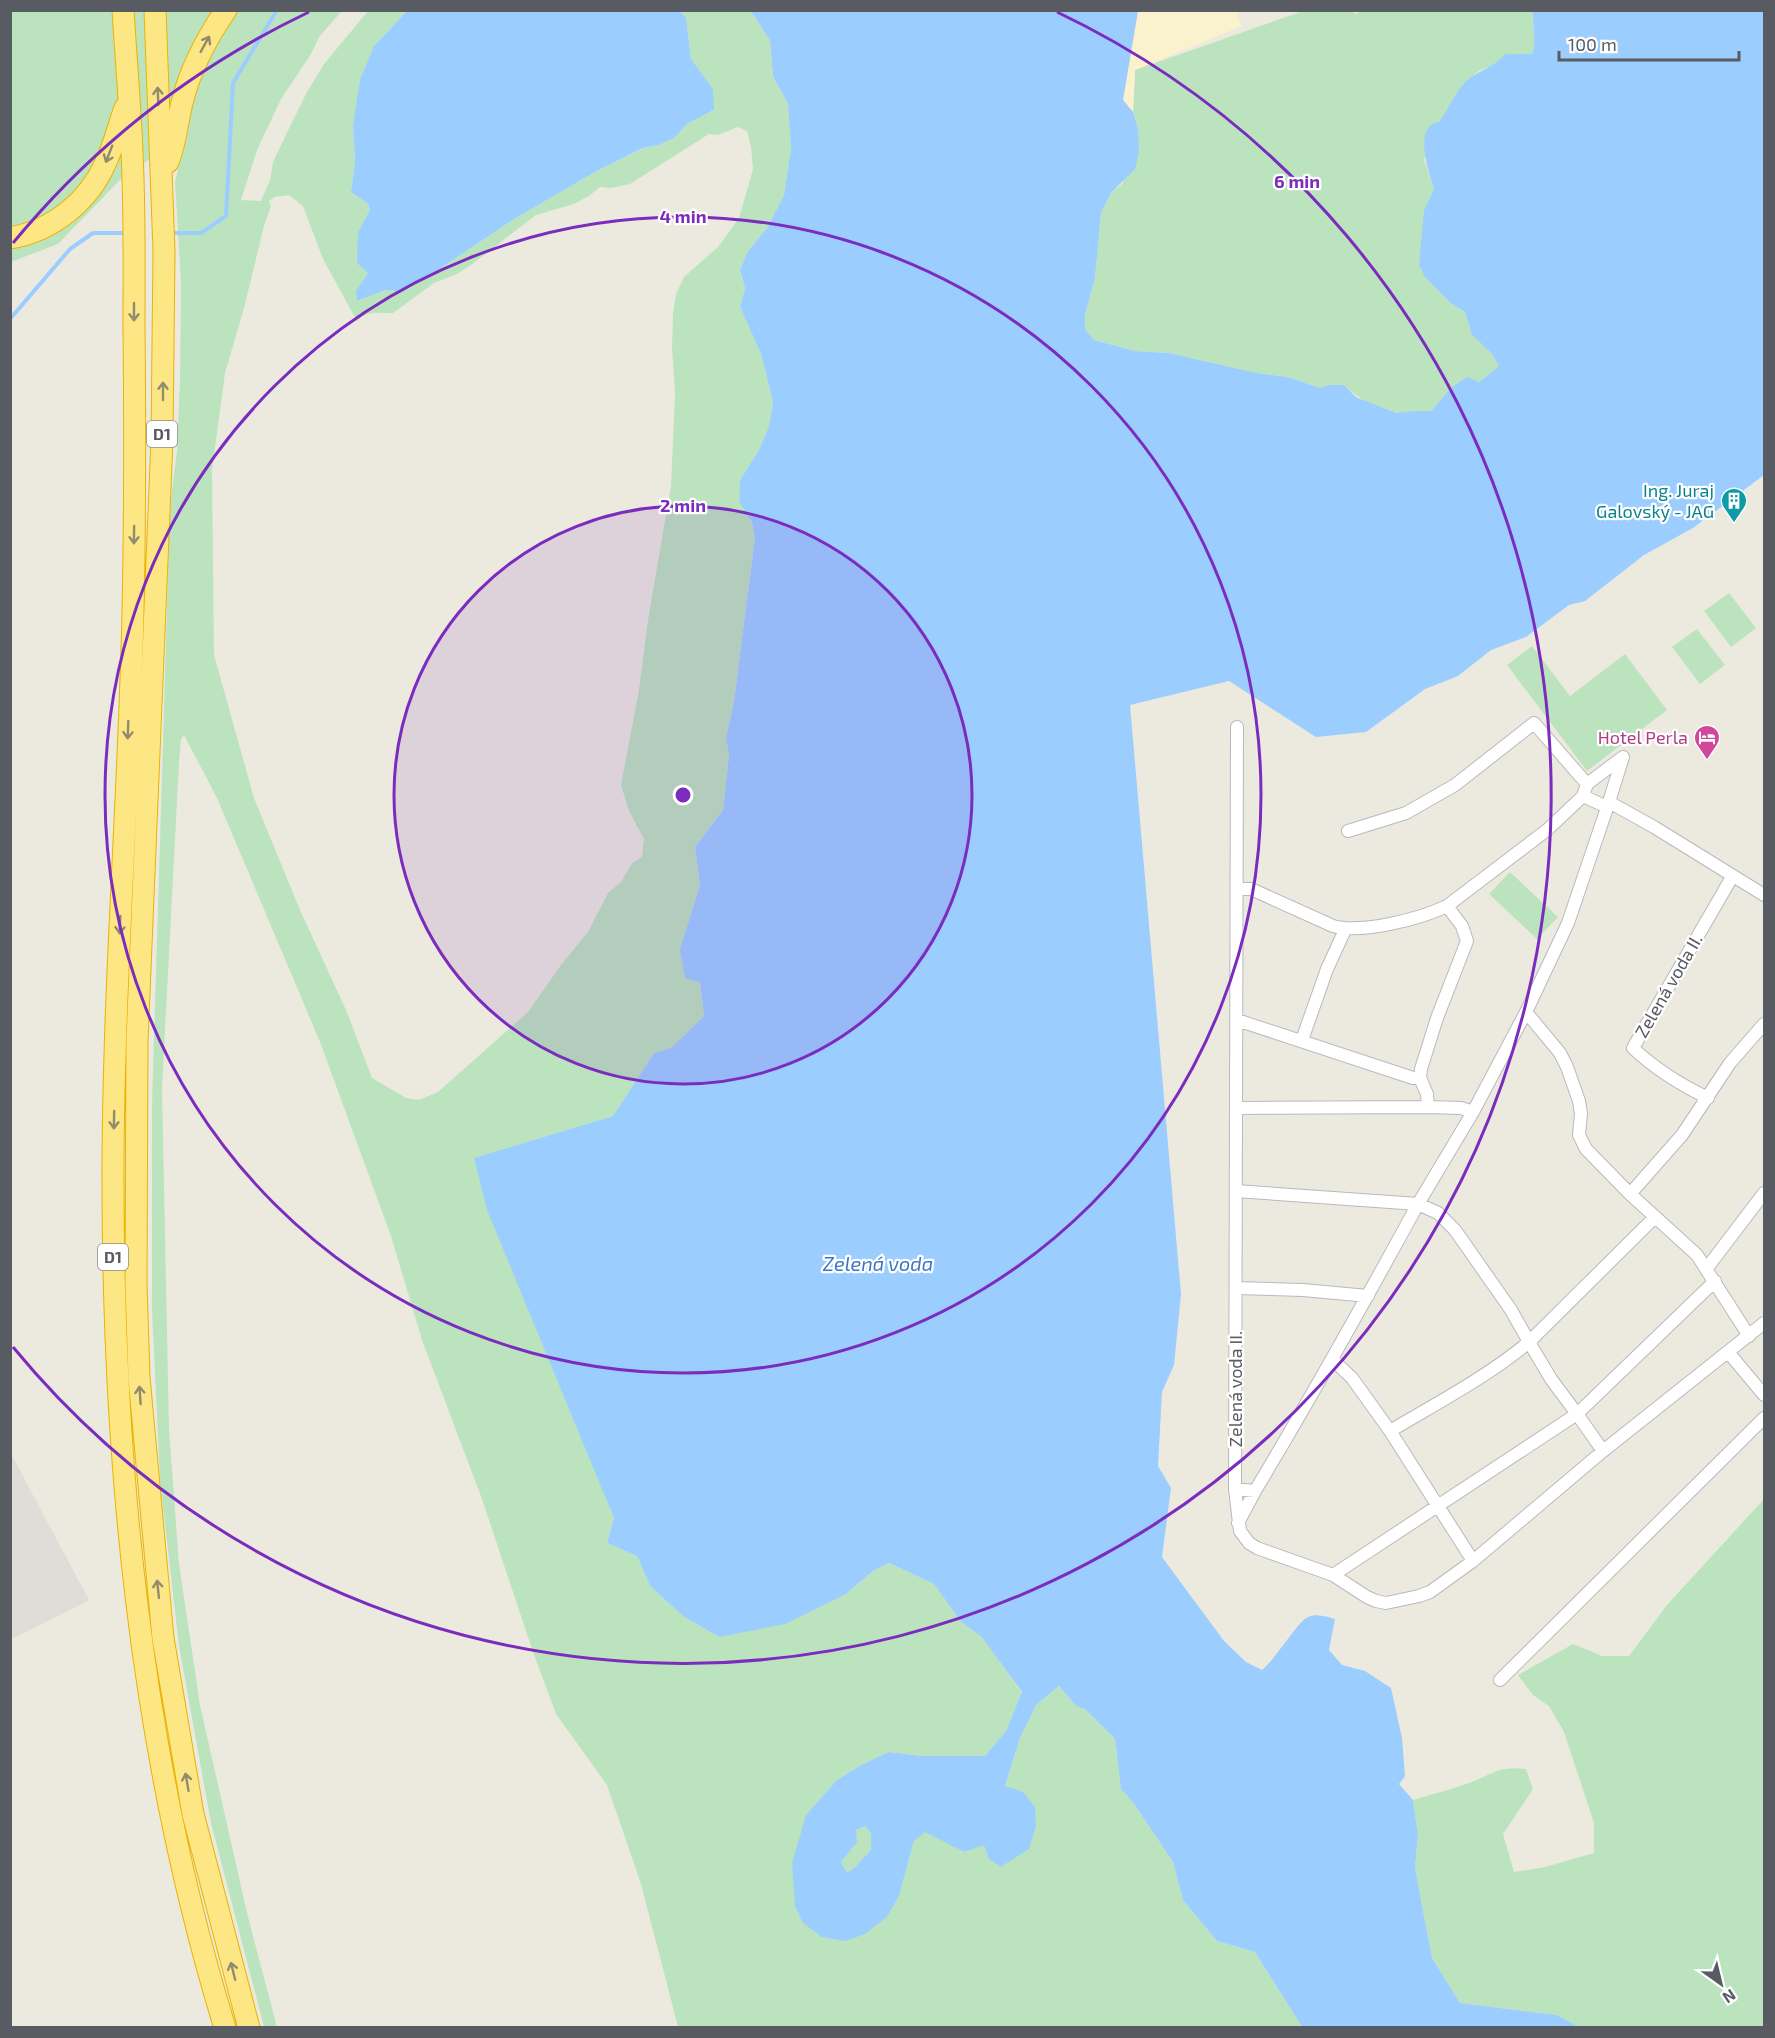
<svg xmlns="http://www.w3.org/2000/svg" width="1775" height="2038" font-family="'Exo 2',sans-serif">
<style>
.industrial{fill:#dfddd7}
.green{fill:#bbe4be;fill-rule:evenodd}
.sand{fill:#faf2cc}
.water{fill:#9ccdff;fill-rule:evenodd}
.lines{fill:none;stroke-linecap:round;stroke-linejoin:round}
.stream{stroke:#9ccdff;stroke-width:4}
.minor-casing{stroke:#b7b9bf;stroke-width:14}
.motorway-casing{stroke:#ebb200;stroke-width:23}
.minor{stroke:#fff;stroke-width:12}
.motorway{stroke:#fde785;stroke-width:21}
.oneway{stroke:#928c6e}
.ring{fill:none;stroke:#7b2cbf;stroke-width:3}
.labels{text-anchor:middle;stroke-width:4.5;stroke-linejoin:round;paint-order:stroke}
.shield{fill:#fff;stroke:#8a8c90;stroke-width:1.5}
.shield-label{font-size:16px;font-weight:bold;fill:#585b61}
.culture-label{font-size:18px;fill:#0d838f;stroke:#fff;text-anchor:end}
.hotel-label{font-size:18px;fill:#b23c85;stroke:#fff;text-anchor:end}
.street-label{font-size:18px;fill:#585b61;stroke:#fff}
.water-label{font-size:20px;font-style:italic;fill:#3f76c2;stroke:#fff}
.centre{fill:#7b2cbf;stroke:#fff;stroke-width:3}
.ring-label{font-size:18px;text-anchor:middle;font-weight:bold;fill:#7b2cbf;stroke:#fff;stroke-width:4.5;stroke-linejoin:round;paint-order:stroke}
</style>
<rect width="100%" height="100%" fill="#eceadf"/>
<path class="industrial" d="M10 1452 89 1600 11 1639H10Z"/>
<path class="green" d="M1364 10 1533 11C1532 26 1537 40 1532 54H1505L1497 64 1480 70 1463 84 1439 122 1424 160 1434 189 1424 210 1425 277 1449 302 1465 312 1472 335 1492 354 1500 366 1479 382 1451 388 1431 411C1420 411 1409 413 1398 413 1381 413 1355 396 1344 385H1329L1320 388 1288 377 1257 373 1169 353 1135 351 1094 340 1085 329V315L1095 278 1101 213 1111 193 1123 183 1138 128 1133 112 1135 70 1303 11H1352L1355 14Z
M11 11H342L319 37 311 54 281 99 257 150 241 200 261 201 270 180 273 162 280 147 307 92 324 64 368 11H407L375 45 353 126 355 162 351 192 368 204 370 211 358 232 368 273 357 291V301L385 290 398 291 426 278 514 219 595 172 644 148 659 145 674 138 687 124 713 111V89L691 59 686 18 679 11H751L770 41 773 76 788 104 791 149 784 195 767 228 748 251 740 270 745 288 740 307 761 354 773 402 769 426 759 450 740 480 739 502 752 522 755 537 734 702 726 738 729 755 723 810 695 847 700 885 680 949 700 982 704 1016 671 1048 654 1053 613 1116 474 1158 614 1518 607 1543 637 1556 650 1586 683 1616 719 1637 846 1594 873 1571 889 1563 934 1584 961 1622 981 1635 1022 1693 1006 1731 985 1756H923L890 1752 859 1766 836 1781 806 1815 865 1933 887 1917 899 1896 914 1841 925 1831 964 1852 1005 1787 1020 1738 1036 1705 1059 1686 1076 1706 1085 1709 1115 1739 1121 1789 1134 1804 1173 1862 1183 1900 1217 1941 1255 1952 1302 2027H678L641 1884 607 1785 556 1714 533 1652 482 1499 422 1340 391 1236 320 1042 217 798 184 735 181 739 179 763 162 1088 169 1429 179 1564 200 1705 247 1913 277 2027H264L211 1823 179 1646 160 1480 152 1311V1105L164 709 169 535 172 490 177 451 180 379 181 284 175 182 183 148 179 139 122 178 58 244 11 262ZM738 127 747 131 751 147 753 169 739 218 718 247 684 277 676 294 673 313 672 347 675 393 671 486 648 620 639 690 621 785 629 811 644 839 642 857 632 863 621 882 608 893 588 932 561 965 528 1012 438 1092 419 1100 406 1098 372 1078 346 1010 300 910 254 798 214 655 212 470 225 373 244 308 264 226 271 206 269 201 275 197 289 195 303 206 323 259 357 321C367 310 379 313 393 313L434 283 457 274 471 265 536 215 574 204 589 196 600 187 611 188 630 184 709 134 718 135Z
M1729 593 1756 628 1731 647 1704 611Z
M1697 629 1725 665 1700 684 1672 647Z
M1532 646 1570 696 1625 654 1667 710 1587 771 1507 665Z
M1510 872 1558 917 1537 939 1489 894Z
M1764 1499V2027H1579L1557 2015 1460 2003 1432 1958 1415 1868 1418 1835 1413 1800C1432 1794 1453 1789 1472 1782 1495 1772 1501 1766 1526 1769L1533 1789 1503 1834 1514 1872 1545 1867 1594 1853V1823L1564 1732 1549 1706 1533 1695 1518 1675 1573 1644 1602 1656H1629L1667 1605Z
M865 1826 871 1833V1850L853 1869 847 1872 841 1862 856 1842V1830Z"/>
<path class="sand" d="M1138 11H1236L1242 26 1135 70 1133 112 1123 100Z"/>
<path class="water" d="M679 10 686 18 691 59 713 89 714 110 687 124 674 138 659 145 643 148 595 172 514 219 426 278 397 291 385 290 357 301 356 291 368 273 357 263 358 232 370 210 368 204 351 192 355 162 353 126 360 80 374 46 407 11Z
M751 11H1138L1123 100 1133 112 1138 128 1139 153 1135 169 1111 193 1101 213 1095 278 1085 315V329L1094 340 1135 351 1169 353 1257 373 1288 377 1320 388 1329 385H1344L1356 397 1396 413 1416 411H1431L1451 388 1467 377 1479 382 1499 366 1492 354 1472 335 1465 312 1449 302 1425 277 1419 265 1424 210 1434 189C1429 173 1412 126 1439 122 1447 111 1458 88 1466 81 1479 70 1495 67 1505 54H1532C1537 40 1532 26 1533 11H1764V475L1693 528 1644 555 1585 601 1569 605 1526 637 1491 650 1458 676 1425 689 1366 732 1316 737 1229 681 1130 705 1181 1294 1174 1365 1162 1392 1158 1466 1171 1488 1162 1557 1224 1641 1246 1662 1262 1670C1275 1660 1298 1621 1308 1617 1317 1613 1327 1617 1335 1619L1329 1650 1342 1665 1365 1671 1391 1688 1402 1738 1405 1776 1399 1784 1413 1800 1418 1835 1415 1868 1432 1958 1460 2003 1557 2015 1579 2027H1302L1255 1952 1217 1941 1183 1900 1173 1862 1134 1804 1121 1789 1115 1739 1085 1709 1076 1706 1059 1686 1036 1705 1020 1738 1005 1786 1023 1792 1035 1807 1036 1826 1029 1849 1001 1867 989 1859 984 1845 964 1852 925 1832 914 1841 899 1896 887 1917 865 1934 845 1941 822 1937 803 1923 795 1906 792 1863 806 1815 836 1781 859 1766 889 1752 923 1756H985L1006 1731 1022 1692 981 1636 961 1622 934 1584 889 1563 873 1571 846 1594 785 1624 719 1637 683 1616 650 1586 637 1556 607 1543 614 1518 487 1210 474 1158 613 1116 654 1053 671 1048 704 1016 700 982 685 978 680 949 700 885 695 847 723 810 729 755 726 738 734 702 755 537 752 522 739 502 740 480 759 450 769 426 773 402 761 354 740 307 745 288 740 270 748 251 767 228 784 195 791 149 788 104 773 76 770 41ZM865 1826 871 1833V1850L853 1869 847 1872 841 1862 857 1842 856 1830Z"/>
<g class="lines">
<path class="stream" d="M169 233H201L226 216 233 83 277 10
M10 319 70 249 93 233H128"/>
<defs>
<path id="minor" d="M1237 727 1235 1489 1240 1531 1249 1543 1257 1548 1333 1575 1367 1597 1376 1601 1386 1603 1419 1596 1430 1592 1473 1561 1603 1451 1764 1323
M1623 757 1609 802 1654 827 1764 895
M1583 796 1607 807
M1348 831 1406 813 1455 785 1534 723 1587 784
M1238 889H1251L1333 926C1361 934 1420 919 1447 906L1547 830 1583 796 1587 784 1623 757
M1526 1012 1560 1053 1567 1067 1579 1101 1581 1114 1579 1135 1586 1149 1630 1194 1697 1255 1749 1336
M1237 1020 1413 1078H1420L1427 1094 1428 1107
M1302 1040 1327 969 1345 930
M1420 1078 1421 1069 1437 1018 1467 941 1462 926 1447 906
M1708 1098C1681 1085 1655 1069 1633 1048L1732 877
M1236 1108 1428 1107 1461 1108 1473 1112
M1236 1191 1418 1204 1473 1112 1526 1012 1568 923 1609 802
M1630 1194 1682 1135 1730 1063 1764 1024
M1655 1217 1529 1342 1551 1379 1577 1414 1715 1281
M1707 1268 1764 1193
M1236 1288 1303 1290 1368 1296
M1728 1352 1764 1395
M1390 1431 1473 1561
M1235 1489 1255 1491C1312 1396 1365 1301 1418 1204L1438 1213 1455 1230 1511 1310 1529 1342C1487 1377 1437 1403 1390 1431L1352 1378 1332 1359
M1238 1523 1255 1491
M1333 1575 1577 1414 1603 1451
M1500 1680 1764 1418"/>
<path id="motorway" d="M123 10C126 58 130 105 132 153 135 211 134 269 134 326 135 421 135 516 133 612 129 795 114 978 113 1162 112 1454 139 1748 225 2028
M155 10 164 251 162 440 137 1041 136 1284 139 1377 163 1638 193 1814 249 2028
M168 162C176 143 177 122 182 103 190 69 206 39 226 10
M10 238C52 231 88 202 105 164 114 146 118 127 125 108"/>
</defs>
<use href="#minor" class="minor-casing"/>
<use href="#motorway" class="motorway-casing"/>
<use href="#minor" class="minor"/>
<use href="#motorway" class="motorway"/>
</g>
<defs><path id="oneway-shaft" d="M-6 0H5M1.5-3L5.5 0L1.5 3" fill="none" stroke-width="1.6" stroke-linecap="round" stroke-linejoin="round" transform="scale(1.5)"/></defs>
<g class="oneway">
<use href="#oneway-shaft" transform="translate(205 44) rotate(-61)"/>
<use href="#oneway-shaft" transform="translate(158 96) rotate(-92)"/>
<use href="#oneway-shaft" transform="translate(109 154) rotate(111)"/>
<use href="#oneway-shaft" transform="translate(134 312) rotate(90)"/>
<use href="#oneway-shaft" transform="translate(163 391) rotate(-90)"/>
<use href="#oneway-shaft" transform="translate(134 535) rotate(91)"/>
<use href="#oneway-shaft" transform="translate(128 730) rotate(92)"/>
<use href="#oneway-shaft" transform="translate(120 925) rotate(92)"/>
<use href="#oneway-shaft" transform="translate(114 1120) rotate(91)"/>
<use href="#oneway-shaft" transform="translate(140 1395) rotate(-94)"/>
<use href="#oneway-shaft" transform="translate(158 1589) rotate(-96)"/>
<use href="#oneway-shaft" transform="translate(187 1782) rotate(-100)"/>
<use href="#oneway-shaft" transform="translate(233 1971) rotate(-104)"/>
</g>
<circle cx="683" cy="795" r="289" fill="#7b2cbf" fill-opacity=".12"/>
<g class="ring">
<circle cx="683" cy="795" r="289"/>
<circle cx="683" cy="795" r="578"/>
<path d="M13 243A868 868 0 0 1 309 12M1057 12A868 868 0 1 1 13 1347"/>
</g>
<defs>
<symbol id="building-pin" viewBox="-11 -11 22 30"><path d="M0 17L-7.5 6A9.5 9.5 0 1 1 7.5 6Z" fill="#0f9aa8" stroke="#fff"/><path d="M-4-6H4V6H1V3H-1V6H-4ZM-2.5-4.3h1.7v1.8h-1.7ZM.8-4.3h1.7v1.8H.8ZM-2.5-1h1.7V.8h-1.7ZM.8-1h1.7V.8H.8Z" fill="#fff"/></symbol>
<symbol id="hotel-pin" viewBox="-11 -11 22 30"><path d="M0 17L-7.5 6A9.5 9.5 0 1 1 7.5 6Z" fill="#d1479c" stroke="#fff"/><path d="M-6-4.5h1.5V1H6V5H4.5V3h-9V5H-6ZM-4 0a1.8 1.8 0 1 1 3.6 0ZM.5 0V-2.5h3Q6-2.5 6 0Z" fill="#fff"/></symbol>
</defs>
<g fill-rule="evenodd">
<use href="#building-pin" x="1719" y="486" width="30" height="40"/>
<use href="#hotel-pin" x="1692" y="723" width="30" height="40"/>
</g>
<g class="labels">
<g class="shield">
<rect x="147" y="421" width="30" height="26" rx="4.5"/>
<rect x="98" y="1244" width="30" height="26" rx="4.5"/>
</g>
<g class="shield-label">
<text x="162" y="440">D1</text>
<text x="113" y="1263">D1</text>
</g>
<g class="culture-label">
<text x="1714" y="497">Ing. Juraj<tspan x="1714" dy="21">Galovský - JAG</tspan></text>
</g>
<g class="hotel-label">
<text x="1688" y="744">Hotel Perla</text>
</g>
<g class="street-label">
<text transform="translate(1669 986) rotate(-60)" y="6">Zelená voda II.</text>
<text transform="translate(1236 1389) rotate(-90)" y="6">Zelená voda II.</text>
</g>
<g class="water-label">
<text x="878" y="1271">Zelená voda</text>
</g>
</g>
<circle cx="683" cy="795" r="9" class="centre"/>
<g class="ring-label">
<text x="1297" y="188">6 min</text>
<text x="683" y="223">4 min</text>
<text x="683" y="512">2 min</text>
</g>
<rect width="1775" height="2038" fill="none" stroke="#585b61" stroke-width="24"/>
<g transform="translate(1721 1984) rotate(146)" stroke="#ffffff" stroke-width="4.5" paint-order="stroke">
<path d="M0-4.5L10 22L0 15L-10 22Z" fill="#585b61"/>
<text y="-9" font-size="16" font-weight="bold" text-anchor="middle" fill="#585b61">N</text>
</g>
<path d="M1559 51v9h180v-9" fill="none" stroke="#585b61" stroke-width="3"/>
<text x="1568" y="51" font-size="18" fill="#585b61" stroke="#ffffff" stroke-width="4.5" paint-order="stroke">100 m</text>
</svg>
